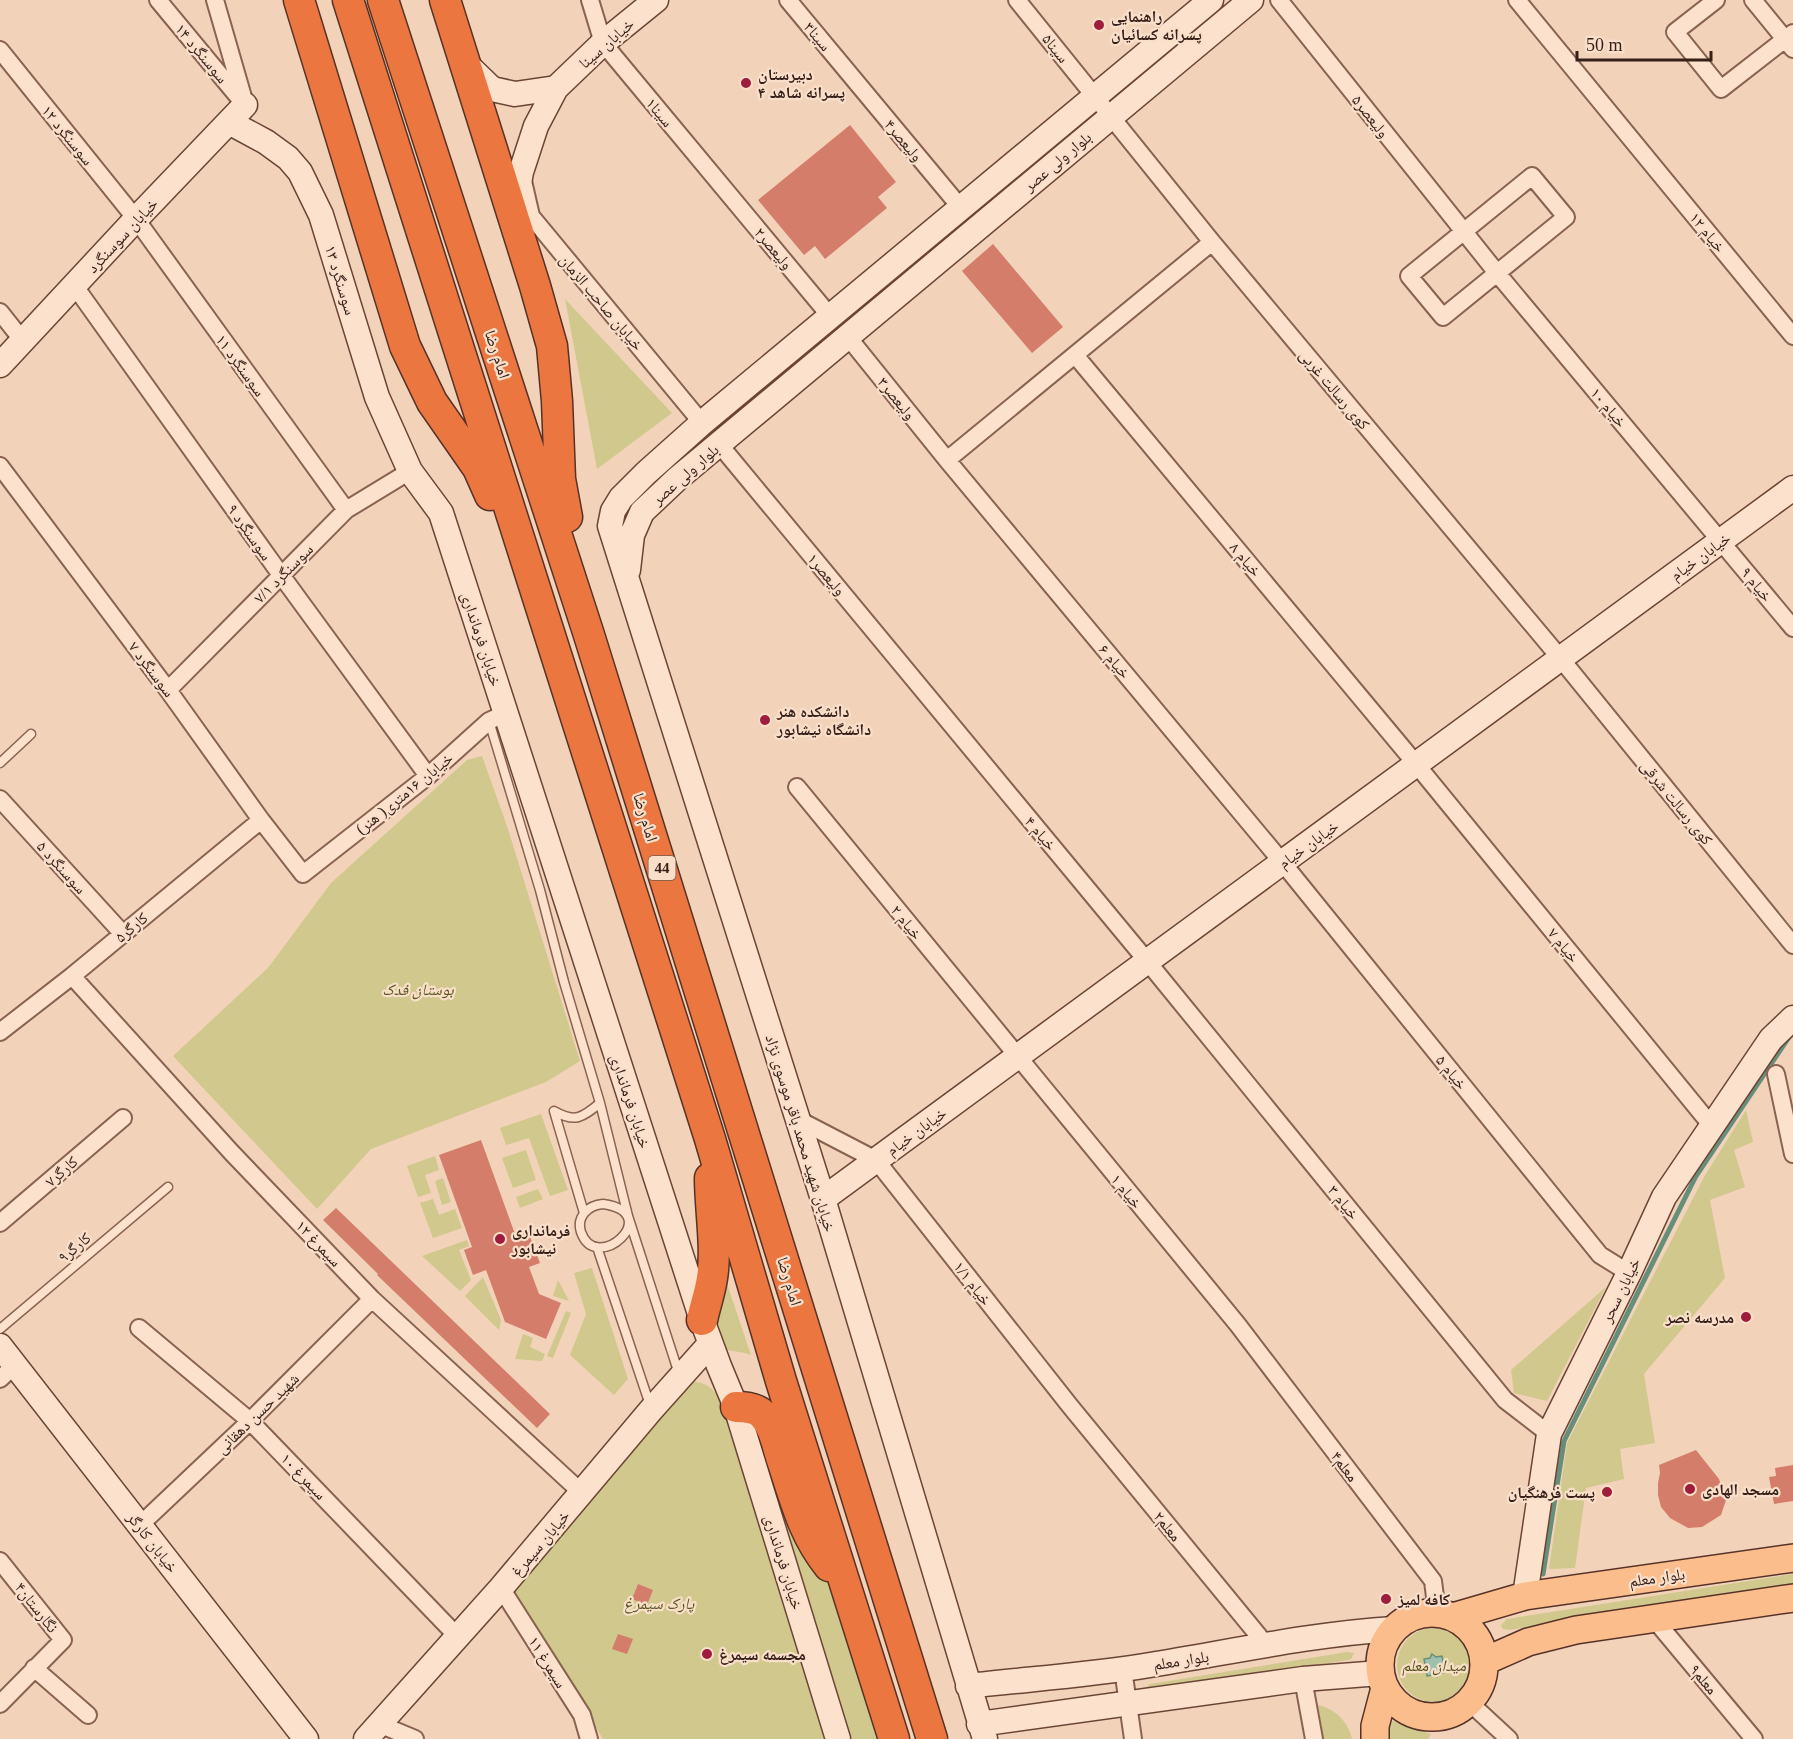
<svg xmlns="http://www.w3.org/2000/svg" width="1793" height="1739" font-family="'Times New Roman','Noto Naskh Arabic',serif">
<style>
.green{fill:#d0c88c}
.water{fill:#9ec1ae;stroke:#658f7b;stroke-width:1.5}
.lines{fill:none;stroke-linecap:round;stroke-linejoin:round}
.stream{stroke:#658f7b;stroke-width:5}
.building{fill:#d47d6b}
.lane-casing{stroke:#896252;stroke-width:11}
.street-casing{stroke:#896252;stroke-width:20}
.secondary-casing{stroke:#6b4436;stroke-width:27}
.primary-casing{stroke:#563228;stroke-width:30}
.highway-casing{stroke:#563228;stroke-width:33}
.lane{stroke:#fce2cc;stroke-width:8}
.street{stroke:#fce2cc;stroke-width:16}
.secondary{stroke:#fce2cc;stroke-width:24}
.primary{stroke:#fbbd8b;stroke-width:27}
.highway{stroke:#ec763f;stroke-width:30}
.poi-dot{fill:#9e1d3d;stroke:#f9dfc9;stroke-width:2}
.labels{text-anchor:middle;stroke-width:4.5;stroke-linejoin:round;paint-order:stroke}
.shield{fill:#f9dfc9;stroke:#71594e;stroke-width:1.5}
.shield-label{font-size:15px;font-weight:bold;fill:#372019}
.poi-label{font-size:16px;font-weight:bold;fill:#372019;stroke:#f9dfc9;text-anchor:start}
.street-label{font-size:16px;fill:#372019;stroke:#f9dfc9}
.park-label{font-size:16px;font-style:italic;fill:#55551d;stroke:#f9dfc9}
</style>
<rect width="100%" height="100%" fill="#f2d3b9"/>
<path class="green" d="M565 299 672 413 597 469Z
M482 756 507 826 580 1061 546 1082 371 1149 317 1209 173 1056 268 968 331 883 467 760Z
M1746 1110 1753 1142 1734 1150 1745 1187 1710 1200 1725 1278 1644 1374 1655 1443 1620 1449 1624 1479 1586 1488 1575 1568 1549 1569 1567 1443 1704 1177Z
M541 1114 568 1190 550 1196 529 1138 506 1145 500 1128Z
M526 1150 536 1180 513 1188 502 1158Z
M435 1156 439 1170 425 1175 431 1193 418 1197 407 1166Z
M443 1178 451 1202 442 1205 435 1181Z
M538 1189 543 1199 520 1208 516 1197Z
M433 1199 439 1215 455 1209 462 1228 433 1238 420 1203Z
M467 1240 469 1246 459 1250 471 1280 460 1291 422 1256Z
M592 1268 628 1379 614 1395 570 1355 586 1314 574 1273Z
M724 1275 751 1355 745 1353 727 1350 715 1322Z
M483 1277 501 1320 499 1330 465 1296Z
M558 1280 569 1301 553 1296Z
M1606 1287 1547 1401 1514 1393 1511 1370Z
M566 1311 571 1313 553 1358 547 1356Z
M523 1334 533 1338 530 1347 545 1354 542 1361 515 1359Z
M691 1382C706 1381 714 1389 720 1401L827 1739H603L512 1592 680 1392Z
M762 1440 815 1559 832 1591 879 1739H852L762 1447Z
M1793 1574V1585L1509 1630 1503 1629 1501 1625 1507 1619Z
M1397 1665a37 37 0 1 1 74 0a37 37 0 1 1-74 0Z
M1347 1652 1354 1653 1351 1659 1348 1660 1154 1692 1146 1691 1145 1688 1150 1684Z
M1318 1705C1335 1709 1348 1721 1352 1739H1323Z
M1387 1719 1431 1734 1428 1739H1386Z"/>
<path class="water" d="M1432 1654 1436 1657 1442 1656 1443 1661 1447 1664 1444 1668 1445 1672 1440 1674 1437 1677 1433 1675 1427 1676 1426 1670 1423 1668 1425 1664 1424 1659 1430 1658Z"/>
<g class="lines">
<path class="stream" d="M1543 1574 1564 1441 1696 1176 1789 1037"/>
</g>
<path class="building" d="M850 125 896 182 878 197 887 208 825 259 815 246 804 255 758 200Z
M993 244 1063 327 1032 353 962 271Z
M481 1140 515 1234 527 1229 540 1263 529 1267 539 1294 561 1303 546 1339 505 1322 486 1270 473 1275 464 1250 472 1247 439 1155Z
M336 1208 550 1414 537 1428 377 1275 378 1274 323 1220Z
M1696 1450 1719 1479 1726 1500 1721 1515 1702 1527 1688 1528 1670 1518 1661 1507 1658 1495V1483L1660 1473 1659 1465Z
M1793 1465V1501L1774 1504 1769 1477 1776 1476 1775 1468Z
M638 1584 653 1590 647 1605 632 1599Z
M618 1634 633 1639 627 1654 612 1649Z"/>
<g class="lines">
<defs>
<path id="lane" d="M489 721 540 890 564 982 600 1103 628 1216 679 1374
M0 763 31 734
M603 1204C666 1213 596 1276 581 1232 576 1216 589 1205 603 1204Z
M584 1213 554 1111C575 1123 582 1118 600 1103
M597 1247 650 1405
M0 1329 168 1187"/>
<path id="street" d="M158 0 245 105
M215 0 243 97
M590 0 603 43 830 316
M788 0 961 208
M1017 0 1212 242 1561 659 1793 945
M1279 0 1497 273 1793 628
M1517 0 1793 336
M1716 0 1675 32 1721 89 1793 33
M1753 0 1793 49
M0 50 136 219 346 510
M1532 176 1566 217 1443 317 1409 276Z
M523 181 531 216 702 423
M74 285 281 575 428 776
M0 312 23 341
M848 337 947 460 1282 862 1600 1255 1629 1273
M1075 355 1416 764 1711 1125
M719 444 1147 961 1505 1400 1549 1434
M947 460 1212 242
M0 466 168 690 261 820 303 874 428 776 489 721 506 713
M168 690 346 510 410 471
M797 787 1238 1325 1433 1581 1437 1613
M0 799 123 934
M72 976 232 1153 372 1299 582 1493
M0 1032 72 976 261 820
M1776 1074 1793 1154
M797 1119 876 1160 1070 1406 1267 1646
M0 1223 123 1118
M139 1328 250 1421 457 1636
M0 1379 15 1365
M140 1525 250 1421 372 1299
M0 1561 63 1640 0 1704
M501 1588 582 1715 589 1739
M1654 1619 1754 1739
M34 1668 88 1715
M1123 1669 1133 1739
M1303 1679 1314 1739
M1469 1702 1509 1739
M379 1724 415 1739"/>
<path id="secondary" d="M464 62 492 89 515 94 556 88
M229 122 266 142 288 158 300 172 321 215 377 397 410 471 441 513 702 1320 719 1366 736 1407 838 1739
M513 216 521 172 536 126 556 88 603 43 656 0
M0 365 136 219 245 105
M628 570 632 535 642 512 677 479 1251 0
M823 1199 1793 488
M0 1346 306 1739
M1525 1596 1549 1434 1629 1273 1664 1197 1771 1039 1793 1018
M968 1686C1029 1679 1090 1675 1150 1665 1231 1652 1312 1634 1394 1629
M979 1724 1303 1679 1380 1673
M366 1739 501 1588 651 1410 710 1344
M985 1739 823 1199 610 526 613 511 621 498 646 473 702 423 1211 0"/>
<path id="primary" d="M1380 1665a52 52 0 1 1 104 0a52 52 0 1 1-104 0Z
M1453 1617 1525 1596 1793 1558
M1485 1661 1528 1642 1576 1630 1793 1598
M1375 1739V1726L1385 1688"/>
<path id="highway" d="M299 0 405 346 432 402 478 468 490 495
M348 0 710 1139 781 1381 894 1739
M383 0 589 635 932 1739
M445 0 535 286 552 346 557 401 560 479 567 517
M702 1320C705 1306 710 1292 712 1278 717 1248 710 1209 710 1178
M736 1407C744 1407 756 1408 762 1414 774 1426 777 1445 782 1460 795 1499 803 1534 829 1566"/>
</defs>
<use href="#lane" class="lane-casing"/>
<use href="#street" class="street-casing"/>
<use href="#secondary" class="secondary-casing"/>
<use href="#primary" class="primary-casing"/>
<use href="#highway" class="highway-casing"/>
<use href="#lane" class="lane"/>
<use href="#street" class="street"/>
<use href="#secondary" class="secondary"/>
<use href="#primary" class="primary"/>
<use href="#highway" class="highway"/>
</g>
<g class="poi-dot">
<circle cx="1099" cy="25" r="6"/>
<circle cx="746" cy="83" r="6"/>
<circle cx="765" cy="720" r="6"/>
<circle cx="500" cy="1239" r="6"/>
<circle cx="1746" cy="1317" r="6"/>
<circle cx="1690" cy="1489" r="6"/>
<circle cx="1607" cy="1492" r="6"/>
<circle cx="1386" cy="1599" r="6"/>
<circle cx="707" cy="1654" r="6"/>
</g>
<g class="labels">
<rect class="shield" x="648.5" y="856" width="27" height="24" rx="4.5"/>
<g class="shield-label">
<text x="662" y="873">44</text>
</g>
<g class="poi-label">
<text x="1111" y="22">راهنمایی<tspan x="1111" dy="18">پسرانه کسائیان</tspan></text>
<text x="758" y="80">دبیرستان<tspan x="758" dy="18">پسرانه شاهد ۴</tspan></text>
<text x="777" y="717">دانشکده هنر<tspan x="777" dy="18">دانشگاه نیشابور</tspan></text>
<text x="512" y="1236">فرمانداری<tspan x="512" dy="18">نیشابور</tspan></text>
<text x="1734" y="1323" text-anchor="end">مدرسه نصر</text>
<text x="1702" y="1495">مسجد الهادی</text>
<text x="1595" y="1498" text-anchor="end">پست فرهنگیان</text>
<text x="1398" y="1605">کافه لمیز</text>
<text x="719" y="1660">مجسمه سیمرغ</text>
</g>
<g class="street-label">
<text transform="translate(818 36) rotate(50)" y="6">سینا۳</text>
<text transform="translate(606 43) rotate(-41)" y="6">خیابان سینا</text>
<text transform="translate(1056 48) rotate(51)" y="6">سینا۵</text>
<text transform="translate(202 53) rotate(50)" y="6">سوسنگرد ۱۴</text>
<text transform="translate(660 112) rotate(50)" y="6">سینا۱</text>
<text transform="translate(1371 116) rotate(52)" y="6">ولیعصر۵</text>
<text transform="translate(68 135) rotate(51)" y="6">سوسنگرد ۱۲</text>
<text transform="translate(904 140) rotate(50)" y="6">ولیعصر۴</text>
<text transform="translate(1057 161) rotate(-40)" y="6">بلوار ولی عصر</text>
<text transform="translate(1708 232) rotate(51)" y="6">خیام ۱۲</text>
<text transform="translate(122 235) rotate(-47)" y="6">خیابان سوسنگرد</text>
<text transform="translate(774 248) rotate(50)" y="6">ولیعصر۲</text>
<text transform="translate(341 280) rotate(73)" y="6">سوسنگرد ۱۳</text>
<text transform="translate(602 302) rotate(50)" y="6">خیابان صاحب الزمان</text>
<text transform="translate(498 354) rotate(72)" y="6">امام رضا</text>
<text transform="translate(241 365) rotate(54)" y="6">سوسنگرد ۱۱</text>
<text transform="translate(1335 389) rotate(50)" y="6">کوی رسالت غربی</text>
<text transform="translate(897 398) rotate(51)" y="6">ولیعصر۳</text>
<text transform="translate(1609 407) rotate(50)" y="6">خیام ۱۰</text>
<text transform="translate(685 474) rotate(-41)" y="6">بلوار ولی عصر</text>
<text transform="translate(250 532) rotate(55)" y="6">سوسنگرد ۹</text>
<text transform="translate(1700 556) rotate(-36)" y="6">خیابان خیام</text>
<text transform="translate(1246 559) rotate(50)" y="6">خیام ۸</text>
<text transform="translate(283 573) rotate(-45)" y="6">سوسنگرد ۷/۱</text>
<text transform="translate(827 574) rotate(50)" y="6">ولیعصر۱</text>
<text transform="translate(1757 584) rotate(51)" y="6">خیام ۹</text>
<text transform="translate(482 639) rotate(72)" y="6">خیابان فرمانداری</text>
<text transform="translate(1115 661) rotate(50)" y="6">خیام ۶</text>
<text transform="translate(152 669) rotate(53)" y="6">سوسنگرد ۷</text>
<text transform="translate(404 793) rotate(-39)" y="6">خیابان ۱۶متری( هنر)</text>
<text transform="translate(1677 802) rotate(51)" y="6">کوی رسالت شرقی</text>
<text transform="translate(646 817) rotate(73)" y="6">امام رضا</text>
<text transform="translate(1041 833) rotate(50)" y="6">خیام ۴</text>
<text transform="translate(1308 844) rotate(-36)" y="6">خیابان خیام</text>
<text transform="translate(62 867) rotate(48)" y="6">سوسنگرد ۵</text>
<text transform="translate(907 922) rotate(51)" y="6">خیام ۲</text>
<text transform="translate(131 927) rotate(-40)" y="6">کارگر۵</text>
<text transform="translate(1564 945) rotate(51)" y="6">خیام ۷</text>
<text transform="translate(1452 1072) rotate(51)" y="6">خیام ۵</text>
<text transform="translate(631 1101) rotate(72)" y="6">خیابان فرمانداری</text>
<text transform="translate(916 1131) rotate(-36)" y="6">خیابان خیام</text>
<text transform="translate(801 1133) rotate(73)" y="6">خیابان شهید محمد باقر موسوی نژاد</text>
<text transform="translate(61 1171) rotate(-41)" y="6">کارگر۷</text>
<text transform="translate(1127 1191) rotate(51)" y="6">خیام ۱</text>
<text transform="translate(1344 1202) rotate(51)" y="6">خیام ۳</text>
<text transform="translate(319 1243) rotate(46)" y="6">سیمرغ ۱۲</text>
<text transform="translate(74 1247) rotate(-40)" y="6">کارگر۹</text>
<text transform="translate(790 1281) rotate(73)" y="6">امام رضا</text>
<text transform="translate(973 1283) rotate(52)" y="6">خیام ۱/۱</text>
<text transform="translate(1620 1290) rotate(-64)" y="6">خیابان سحر</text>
<text transform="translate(257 1413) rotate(-44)" y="6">شهید حسن دهقانی</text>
<text transform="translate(1345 1466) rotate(53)" y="6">معلم۴</text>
<text transform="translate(304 1476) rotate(46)" y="6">سیمرغ ۱۰</text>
<text transform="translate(1168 1526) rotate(51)" y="6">معلم۲</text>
<text transform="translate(153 1542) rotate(52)" y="6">خیابان کارگر</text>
<text transform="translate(540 1543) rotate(-50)" y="6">خیابان سیمرغ</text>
<text transform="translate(784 1562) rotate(73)" y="6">خیابان فرمانداری</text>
<text transform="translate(1657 1577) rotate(-8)" y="6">بلوار معلم</text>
<text transform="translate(37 1607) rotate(52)" y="6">نگارستان۴</text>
<text transform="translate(1181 1660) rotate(-9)" y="6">بلوار معلم</text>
<text transform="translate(548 1662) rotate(58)" y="6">سیمرغ ۱۱</text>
<text transform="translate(1704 1679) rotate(50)" y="6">معلم۹</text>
</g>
<g class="park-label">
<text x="418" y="995">بوستان فدک</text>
<text x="659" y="1609">پارک سیمرغ</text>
<text x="1434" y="1671">میدان معلم</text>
</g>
</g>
<path d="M1577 51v9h134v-9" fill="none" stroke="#372019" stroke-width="3"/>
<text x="1586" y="51" font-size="18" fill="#372019" stroke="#f9dfc9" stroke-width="4.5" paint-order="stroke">50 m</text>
</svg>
